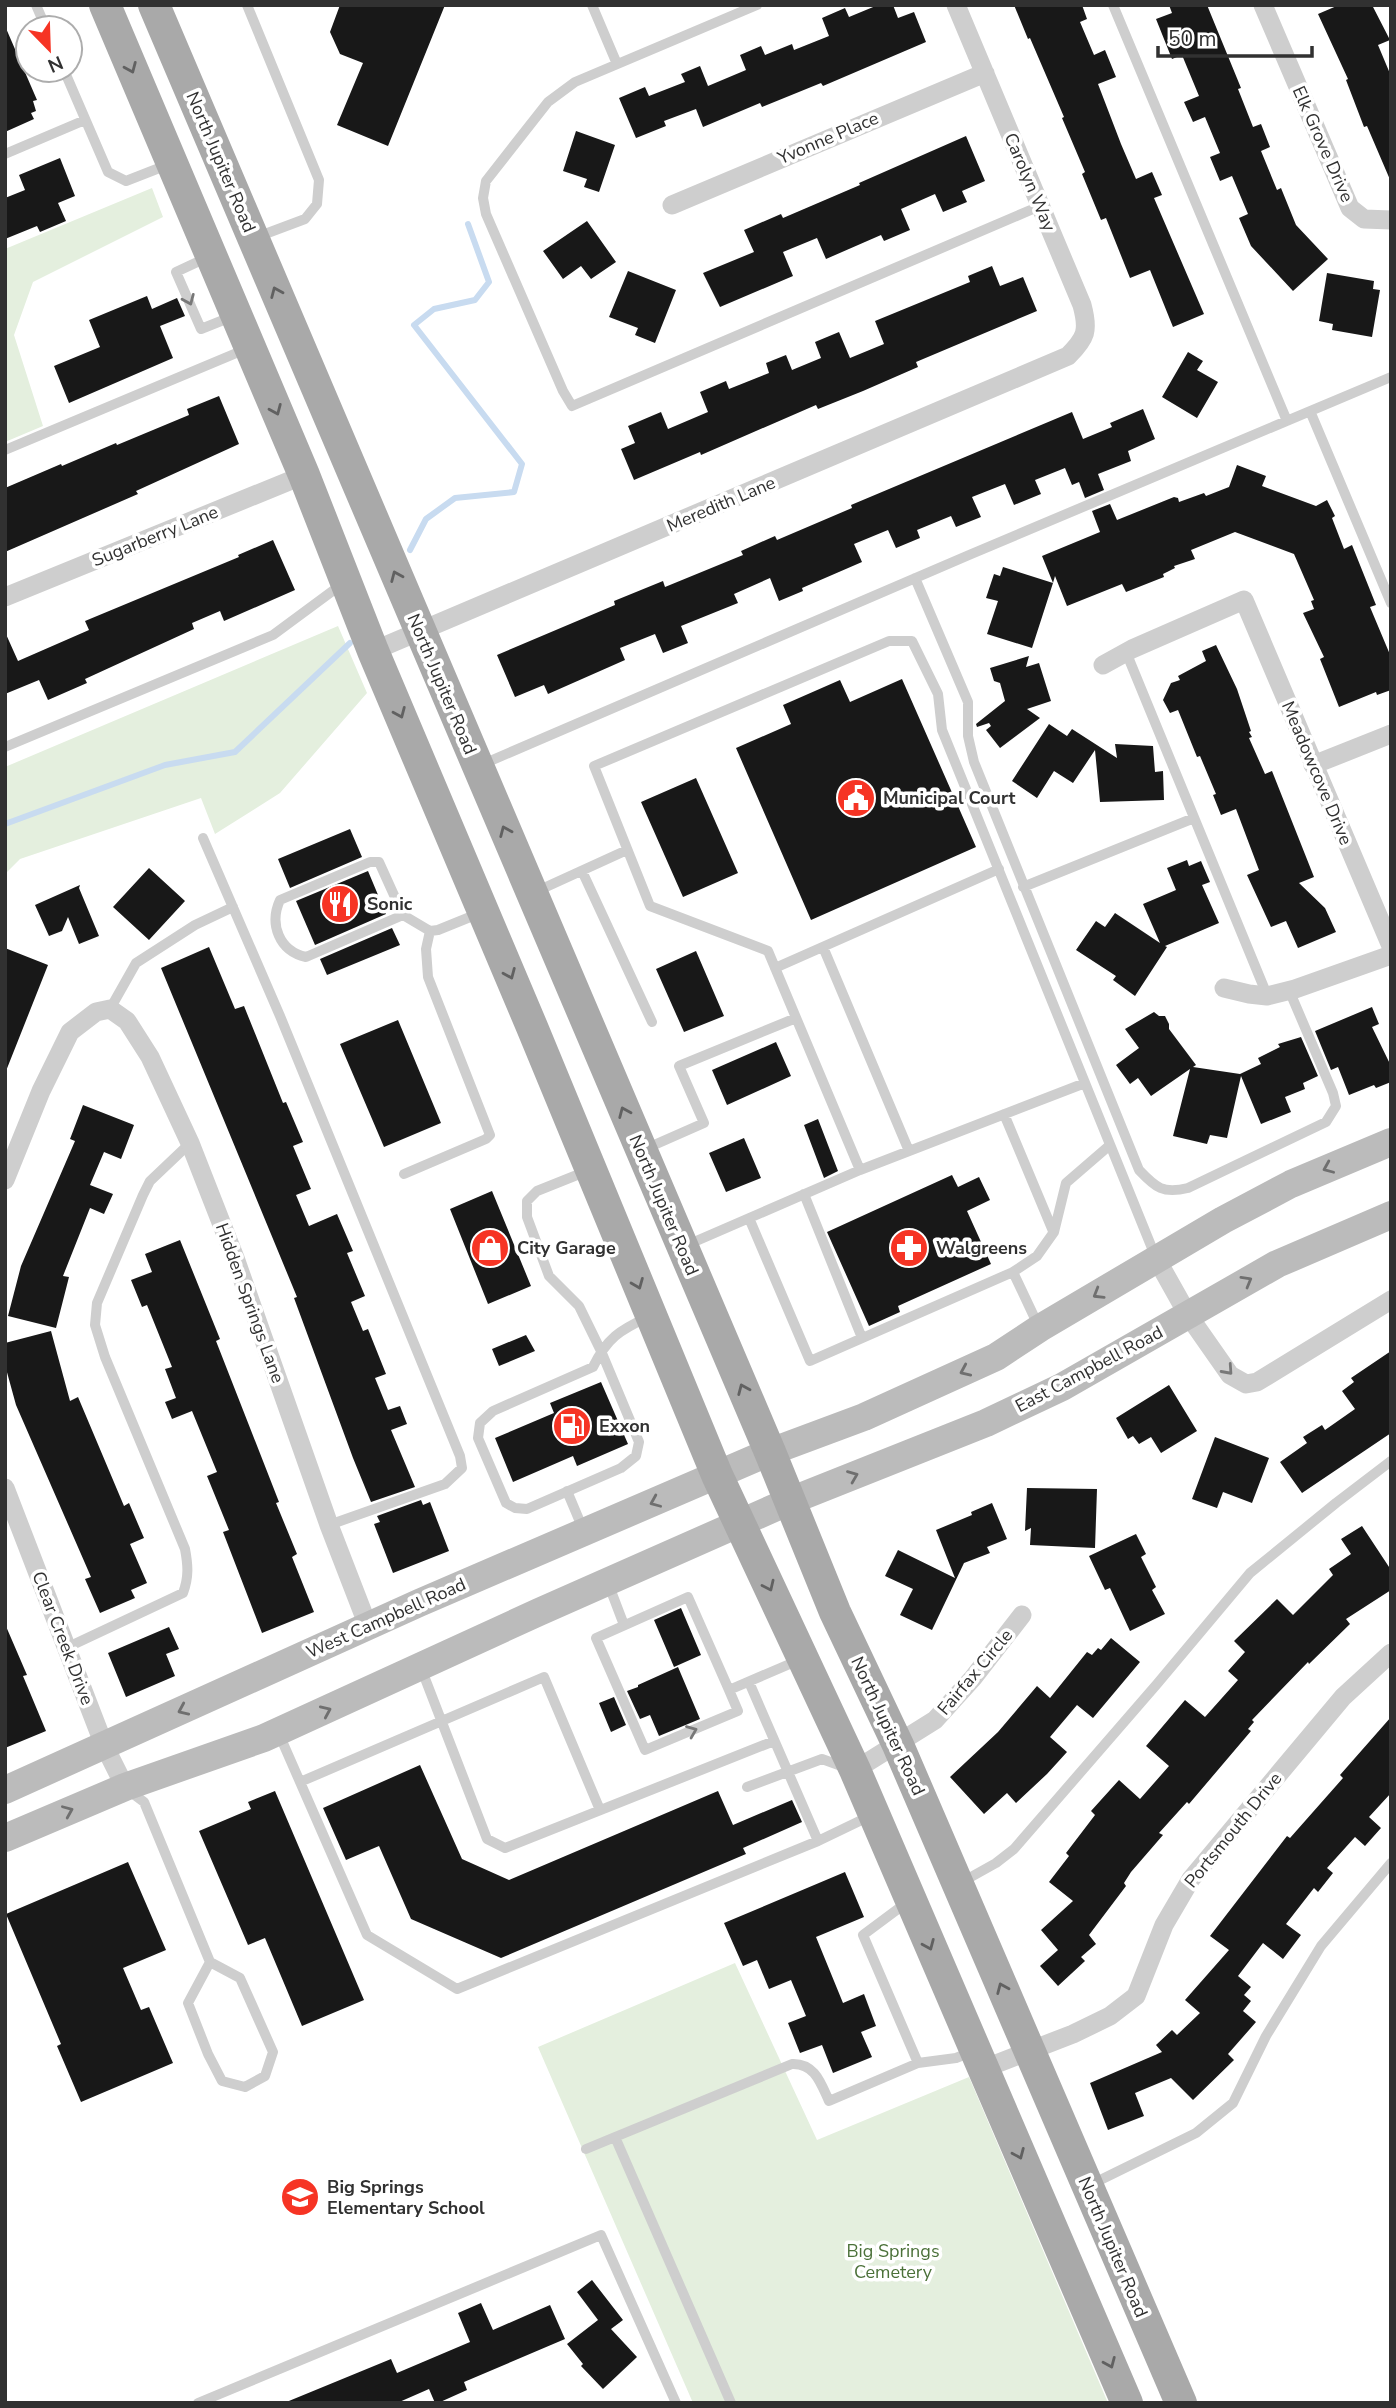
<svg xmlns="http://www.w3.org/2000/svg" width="1396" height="2408" font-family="'Nunito Sans',sans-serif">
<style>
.green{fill:#e4efde}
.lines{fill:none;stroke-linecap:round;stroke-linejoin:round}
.stream{stroke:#c8dbf0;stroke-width:6}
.building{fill:#181818}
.service{stroke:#cecece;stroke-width:10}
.minor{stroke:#cecece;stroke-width:19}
.secondary{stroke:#bbb;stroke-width:28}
.primary{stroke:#a9a9a9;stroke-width:32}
.oneway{stroke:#616161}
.oneway2{stroke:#787878}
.oneway3{stroke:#6f6f6f}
.labels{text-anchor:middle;stroke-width:7;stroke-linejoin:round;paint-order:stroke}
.street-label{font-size:18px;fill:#313131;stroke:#fff}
.poi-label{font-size:18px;font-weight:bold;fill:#313131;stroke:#fff;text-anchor:start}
.park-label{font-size:18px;fill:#4b7139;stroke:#fff}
</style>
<rect width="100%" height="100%" fill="#fff"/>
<path class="green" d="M152 188 163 217 33 282 14 335 43 426 5 442V249Z
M338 626 367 693 280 793 215 834 201 798 20 859 5 874V767Z
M735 1963 817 2140 969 2077 1108 2403H693L538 2047Z"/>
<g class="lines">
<path class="stream" d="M410 550 426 519 455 498 514 492 522 464 414 325 434 309 475 300 489 282 468 224
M5 824 165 765 235 752 350 643"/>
</g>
<path class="building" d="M340 5H445L388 146 337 125 363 63 340 54 330 32Z
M878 5H893L898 18 914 12 926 42 823 86 821 83 762 107 760 103 703 127 696 109 664 121 666 126 636 138 619 98 645 87 649 96 685 82 681 74 700 66 708 86 746 70 740 55 761 46 765 55 792 44 794 50 829 36 822 18 845 8 849 17Z
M1014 5H1082L1087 19 1080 22 1094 55 1105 50 1116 77 1098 84 1121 144 1136 179 1152 172 1162 195 1154 198 1204 314 1173 327 1150 270 1130 278 1106 218 1101 220 1082 174 1085 172 1062 118 1064 117 1030 38 1028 39Z
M1169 5H1207L1241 88 1238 89 1253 127 1261 124 1270 147 1261 151 1277 190 1281 188 1296 225 1328 259 1293 291 1251 246 1239 218 1248 214 1232 176 1220 181 1210 157 1220 153 1205 117 1193 122 1184 102 1199 96 1182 55 1172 59 1156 19 1172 13Z
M1339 5H1372L1390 40 1378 45 1391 76V182L1367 126 1364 127 1346 80 1348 79 1318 14Z
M5 26 37 100 33 101 36 111 31 113 34 119 5 132Z
M576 131 615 145 599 192 584 187 587 179 563 171Z
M966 136 985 181 962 191 967 202 943 212 935 194 901 209 910 230 884 241 881 235 826 259 817 238 783 252 793 276 720 307 703 273 754 252 744 230 781 214 783 218 860 185 859 183Z
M60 158 75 196 58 203 66 221 40 232 37 226 5 239V198L25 190 19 175Z
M587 221 616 262 591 279 581 266 563 279 543 251Z
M992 266 1000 286 1023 277 1037 311 916 362 918 367 863 391 818 409 816 405 701 455 700 452 634 480 621 449 635 443 628 426 661 412 668 429 708 412 700 392 726 381 729 389 769 373 766 363 786 355 792 370 821 358 815 342 839 332 850 358 884 344 875 321 970 282 968 276Z
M628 271 676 290 655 343 635 335 638 328 609 317Z
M1327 273 1374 281 1373 289 1380 290 1372 337 1332 330 1333 324 1319 321Z
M147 296 152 309 177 298 185 316 160 326 173 358 69 403 54 366 100 347 89 320Z
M1188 352 1203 361 1197 370 1218 382 1197 418 1162 397Z
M219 396 239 444 136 491 138 494 5 552V488L61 464 62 466 116 443 117 445 189 415 187 409Z
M1143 409 1155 439 1128 451 1131 461 1098 474 1104 490 1085 498 1079 482 1072 485 1065 468 1035 480 1041 494 1014 505 1005 484 972 497 981 517 956 527 951 516 917 530 920 538 896 548 888 530 854 544 862 562 802 588 803 591 779 601 770 578 734 594 738 603 681 626 688 643 663 653 655 634 620 648 625 660 548 694 544 685 515 697 497 655 615 605 614 601 663 581 665 587 743 555 741 551 775 536 777 540 852 508 851 505 1072 412 1083 439 1112 427 1110 423Z
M1237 465 1266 476 1262 486 1316 506 1327 500 1335 516 1332 518 1344 549 1352 545 1376 605 1370 607 1391 657V690L1377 695 1376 692 1339 707 1320 659 1324 657 1303 613 1314 609 1311 601 1314 600 1294 554 1235 532 1191 550 1195 559 1174 566 1175 568 1163 574 1164 577 1126 592 1122 584 1067 606 1055 576 1053 583 1042 556 1100 532 1092 511 1110 504 1117 520 1174 497 1178 498 1179 502 1204 493 1206 496 1229 487Z
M273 540 295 590 224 621 220 611 192 623 194 629 85 679 87 683 48 700 39 680 5 694V632L18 661 89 630 85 621 239 557 238 555Z
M1003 567 1053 583 1032 648 987 634 998 601 986 598 994 574 1000 576Z
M1216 645 1237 689 1251 731 1249 732 1252 737 1249 738 1265 774 1272 771 1314 877 1299 883 1325 908 1336 932 1298 948 1286 921 1271 927 1247 875 1259 870 1236 809 1221 815 1213 795 1216 794 1200 756 1197 757 1178 710 1170 713 1163 700 1171 683 1180 680 1178 676 1206 661 1202 651Z
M1029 656 1026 667 1039 663 1051 701 1027 709 1040 718 1000 748 986 730 991 726 989 723 977 727 976 724 1005 701 1000 683 994 681 990 668Z
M902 679 976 847 811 920 736 748 791 724 783 705 840 680 850 702Z
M1049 724 1067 736 1072 729 1117 758 1115 744 1153 746 1155 772 1163 771 1164 800 1100 802 1095 750 1073 783 1054 771 1037 798 1012 781Z
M696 778 738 873 683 897 641 802Z
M350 829 362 857 290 888 278 859Z
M1187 860 1189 866 1201 861 1210 882 1202 885 1219 923 1165 946 1167 947 1135 996 1113 980 1116 976 1076 950 1096 921 1105 927 1115 913 1160 943 1143 904 1176 890 1167 868Z
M149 868 185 901 149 940 113 907Z
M368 871 386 914 315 945 296 901Z
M80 885 79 888 99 936 79 944 68 917 62 931 49 936 35 905Z
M392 928 400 945 327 975 320 959Z
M209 947 235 1009 244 1006 283 1103 286 1102 303 1142 293 1146 311 1189 296 1195 309 1226 337 1214 353 1251 347 1253 365 1296 351 1302 363 1331 368 1329 386 1374 375 1378 388 1410 400 1406 407 1424 391 1430 415 1487 371 1502 353 1458 294 1298 297 1297 161 968Z
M5 948 48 965 6 1071H5Z
M696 951 724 1016 684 1032 656 969Z
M1372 1007 1379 1024 1372 1027 1391 1066V1082L1376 1088 1374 1085 1349 1095 1338 1067 1331 1070 1315 1031Z
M1154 1012 1159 1016H1165L1169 1024V1029L1196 1065 1193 1067 1240 1074 1261 1064 1258 1058 1280 1047 1278 1044 1301 1037 1318 1076 1303 1083 1305 1089 1285 1097 1291 1112 1261 1124 1241 1076 1227 1138 1210 1135 1207 1144 1173 1136 1190 1069 1151 1096 1138 1078 1130 1084 1116 1065 1139 1048 1125 1029Z
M398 1020 441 1123 384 1147 340 1044Z
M776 1042 791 1076 727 1105 712 1070Z
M83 1105 134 1125 121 1159 104 1152 90 1185 113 1194 104 1214 90 1208 63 1276 69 1277 56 1328 8 1316 21 1266 75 1141 70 1139Z
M818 1119 838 1171 824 1178 804 1125Z
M744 1138 761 1178 726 1192 709 1153Z
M952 1175 958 1187 979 1177 990 1200 967 1211 991 1264 898 1306 900 1312 869 1326 827 1232Z
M492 1191 531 1286 488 1304 450 1209Z
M180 1240 220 1339 216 1341 279 1502 276 1503 297 1554 292 1557 314 1612 262 1633 223 1532 229 1530 207 1476 217 1472 192 1411 172 1419 165 1402 176 1398 165 1369 172 1367 147 1305 142 1307 131 1280 152 1272 145 1254Z
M51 1331 70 1401 78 1397 124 1506 129 1503 144 1538 130 1544 147 1583 131 1590 135 1598 100 1613 85 1579 91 1577 16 1405 5 1365V1343Z
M526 1335 535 1351 499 1366 492 1349Z
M1391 1351V1433L1302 1493 1280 1462 1307 1443 1303 1437 1322 1425 1325 1430 1355 1409 1342 1391 1354 1382 1351 1378Z
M601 1382 628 1444 577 1466 573 1456 513 1482 495 1438 554 1413 550 1403Z
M1169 1385 1197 1431 1161 1453 1151 1437 1139 1444 1133 1436 1128 1439 1116 1418Z
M1215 1437 1269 1458 1252 1503 1223 1492 1217 1508 1192 1499Z
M1027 1488 1097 1489 1095 1548 1030 1545 1031 1528 1025 1531Z
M421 1500 423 1505 430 1502 449 1551 393 1573 374 1524 380 1522 377 1516Z
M992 1503 1007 1539 987 1547 990 1553 964 1563 932 1630 900 1615 913 1589 885 1576 898 1550 955 1578 936 1530 972 1515 971 1512Z
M1362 1526 1391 1570V1590L1346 1619 1350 1624 1309 1664 1308 1662 1252 1720 1254 1722 1248 1729 1251 1731 1189 1804 1187 1802 1159 1833 1163 1835 1131 1872 1124 1883 1126 1886 1089 1935 1096 1944 1081 1957 1085 1961 1058 1986 1040 1966 1058 1950 1041 1930 1073 1901 1049 1882 1069 1856 1066 1853 1095 1815 1091 1811 1119 1780 1140 1799 1169 1766 1146 1746 1185 1700 1205 1717 1238 1680 1228 1671 1245 1652 1234 1641 1277 1599 1293 1615 1333 1575 1329 1569 1351 1554 1341 1539Z
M1136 1534 1146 1554 1141 1557 1156 1587 1152 1590 1165 1614 1130 1631 1110 1588 1105 1590 1089 1556Z
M681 1608 701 1655 674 1667 654 1620Z
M5 1624 27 1675 23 1676 46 1731 5 1748Z
M169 1627 179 1649 166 1654 175 1676 126 1697 108 1653Z
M1111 1638 1140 1662 1093 1718 1077 1705 1050 1737 1067 1752 1047 1774 1016 1803 1007 1793 984 1814 950 1777 998 1732 1037 1686 1050 1698 1087 1652 1092 1655 1098 1648 1101 1650Z
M678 1667 700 1719 659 1736 650 1715 640 1719 627 1691 638 1687V1685Z
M614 1697 626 1725 611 1732 599 1703Z
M1391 1717V1793L1369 1817 1381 1828 1365 1846 1355 1837 1327 1868 1333 1873 1318 1892 1314 1888 1286 1924 1301 1935 1283 1959 1263 1943 1238 1976 1251 1987 1244 1995 1251 2001 1243 2011 1256 2022 1228 2054 1234 2060 1193 2100 1171 2078 1135 2093 1144 2116 1108 2130 1090 2083 1162 2052 1156 2045 1172 2030 1177 2035 1200 2013 1185 2000 1229 1950 1210 1936 1287 1836 1290 1838 1343 1778 1340 1775Z
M420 1765 462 1859 509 1880 718 1791 733 1825 792 1800 802 1822 743 1848 746 1854 501 1958 411 1919 379 1846 346 1860 323 1808Z
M275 1791 364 2000 302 2026 265 1938 248 1945 199 1831 251 1809 248 1802Z
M128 1862 166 1950 123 1968 141 2010 149 2007 173 2063 81 2102 57 2046 61 2044 6 1914Z
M845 1872 864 1917 816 1937 843 2003 864 1994 876 2026 861 2032 872 2057 833 2073 822 2045 800 2053 788 2023 806 2016 791 1980 769 1989 757 1960 743 1966 724 1923Z
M592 2280 623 2320 611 2329 637 2357 603 2389 581 2366 583 2364 567 2344 598 2320 577 2292Z
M481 2303 493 2330 550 2305 565 2339 464 2382 467 2390 438 2403H435L429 2389 397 2403H284L391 2359 397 2373 470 2342 458 2313Z"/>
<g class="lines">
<path class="service" d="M36 5 46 28
M247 5 319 180 317 204 305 219 257 237
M592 5 617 64
M757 5 575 82 548 102 486 181 483 198 486 214 563 391 572 406 1040 206
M1113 5 1287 421
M64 70 108 172 126 181 167 165
M5 154 85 120
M206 258 176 272 201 329 231 317
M1310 411 1391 603
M5 450 246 349
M915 578 968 702V736L974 762 1139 1170C1156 1188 1163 1194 1188 1188L1326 1122 1336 1106 1333 1093 1289 990
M1126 652 1267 995
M5 747 273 635 342 584
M483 764 969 555 1391 377
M203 838 280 1016 460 1456 462 1468 445 1484 329 1525
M582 871 652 1022
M1023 887 1194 818
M535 892 627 850
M403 915 379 862H370L280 900C269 924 279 951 306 957L403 915 430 931 438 930 480 913
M823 947 909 1151
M775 968 999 869
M110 1009 136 963 195 925 233 907
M1085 1083 860 1170 768 951 650 906 594 766 889 641H912L938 694 942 730 1156 1258
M1004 1114 1053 1231
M645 1149 704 1123 679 1066 796 1018
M587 1171 537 1191 527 1201V1217L549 1276 579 1306 601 1351 639 1442 636 1456 621 1468 527 1509 515 1508 506 1503 478 1438 480 1423 493 1411 593 1367C607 1338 620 1330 648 1317
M404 1174 486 1139 490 1135 428 977 426 949 430 931
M804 1194 862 1338
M749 1218 810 1361 1013 1272
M687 1245 860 1170
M1038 1325 1013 1272 1037 1256 1054 1232 1066 1183 1110 1145
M567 1491 583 1529
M608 1583 624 1625
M66 1648 183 1593C189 1577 188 1565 185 1549L105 1357 95 1325 97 1303 143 1195 150 1181 190 1143
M421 1668 487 1839 505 1848 774 1741
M749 1682 818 1841
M729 1690 738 1711 645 1750 596 1638 688 1597 729 1690 799 1660
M279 1734 367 1935 457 1989 818 1841 870 1816
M300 1782 544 1677 600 1810
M747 1787 822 1759 844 1767
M128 1790 144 1802 210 1962 240 1978 273 2052 265 2076 245 2087 222 2081 208 2054 188 2003 210 1962
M962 1882 996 1863 1014 1849 1157 1684 1250 1573 1336 1503 1391 1461
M906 1903 863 1935 918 2063 956 2058 971 2052
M615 2137 731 2403
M586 2149 792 2064C815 2063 821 2084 829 2101L918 2063
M1090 2185 1196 2133 1233 2103 1266 2036 1321 1946 1391 1863
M198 2403 601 2235 676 2403"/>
<path class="minor" d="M1263 5 1350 208 1364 219 1391 220
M672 205 985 73
M5 597 304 475
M373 651 1068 356C1086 338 1089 331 1082 305L956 5
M1103 665 1132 649 1244 600 1391 946
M1313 765 1391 734
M1224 988 1249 994 1267 996 1295 989 1391 955
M5 1180 41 1091 70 1032 96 1012 110 1009 127 1021 150 1057 190 1143 235 1258 329 1525 368 1626
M1156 1258 1188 1315 1230 1375 1246 1384 1257 1382 1391 1300
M5 1488 104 1745 125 1787
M855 1770 935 1720 973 1678 1022 1615
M983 2069 1073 2034 1110 2016 1136 1996 1164 1925 1191 1879 1343 1697 1391 1653"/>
<path class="secondary" d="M5 1790 419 1603 770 1452 864 1417 996 1357 1040 1328 1223 1220 1291 1184 1391 1142
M5 1838 125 1787 264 1738 539 1612 790 1501 986 1423 1062 1387 1277 1264 1391 1215"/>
<path class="primary" d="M105 5 304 475 373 651 532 1027 717 1475 855 1770 1127 2403
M154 5 770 1452 835 1612 898 1745 1181 2403"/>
</g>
<defs><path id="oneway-chevron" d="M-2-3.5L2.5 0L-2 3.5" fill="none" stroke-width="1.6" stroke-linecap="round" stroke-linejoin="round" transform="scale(1.75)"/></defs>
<g class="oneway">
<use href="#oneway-chevron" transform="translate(131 68) rotate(67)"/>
<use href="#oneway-chevron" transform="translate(276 292) rotate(-113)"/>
<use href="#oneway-chevron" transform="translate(276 410) rotate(67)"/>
<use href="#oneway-chevron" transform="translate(396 576) rotate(-113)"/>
<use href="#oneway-chevron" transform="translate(400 713) rotate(67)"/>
<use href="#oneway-chevron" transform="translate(505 831) rotate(-113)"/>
<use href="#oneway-chevron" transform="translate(510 974) rotate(67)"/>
<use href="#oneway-chevron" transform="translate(624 1112) rotate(-113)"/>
<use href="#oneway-chevron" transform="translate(638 1284) rotate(68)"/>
<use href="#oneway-chevron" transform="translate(743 1389) rotate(-113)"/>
<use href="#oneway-chevron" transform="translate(769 1586) rotate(65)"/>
<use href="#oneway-chevron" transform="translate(929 1945) rotate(67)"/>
<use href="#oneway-chevron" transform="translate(1002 1988) rotate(-113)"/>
<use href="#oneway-chevron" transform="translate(1019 2154) rotate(67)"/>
<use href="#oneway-chevron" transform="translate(1110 2363) rotate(67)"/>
</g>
<g class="oneway2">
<use href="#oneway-chevron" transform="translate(189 300) rotate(67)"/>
<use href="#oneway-chevron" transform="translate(1228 1370) rotate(48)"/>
<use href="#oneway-chevron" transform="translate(692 1731) rotate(-22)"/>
</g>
<g class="oneway3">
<use href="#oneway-chevron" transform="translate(1328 1168) rotate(157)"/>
<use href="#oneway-chevron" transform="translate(1247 1281) rotate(-30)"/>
<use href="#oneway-chevron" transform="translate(1098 1294) rotate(149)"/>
<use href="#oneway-chevron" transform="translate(965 1371) rotate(156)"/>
<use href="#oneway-chevron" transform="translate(853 1476) rotate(-22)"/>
<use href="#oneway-chevron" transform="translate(655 1502) rotate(157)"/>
<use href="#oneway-chevron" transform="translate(183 1710) rotate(156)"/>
<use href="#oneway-chevron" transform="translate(326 1711) rotate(-24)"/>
<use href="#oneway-chevron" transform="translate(68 1811) rotate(-23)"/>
</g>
<defs>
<symbol id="civic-disc" viewBox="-11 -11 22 22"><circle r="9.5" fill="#f63424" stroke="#fff"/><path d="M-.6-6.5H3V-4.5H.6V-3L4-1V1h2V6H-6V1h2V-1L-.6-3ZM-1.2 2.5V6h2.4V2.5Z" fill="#fff"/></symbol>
<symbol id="restaurant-disc" viewBox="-11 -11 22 22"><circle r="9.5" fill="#f63424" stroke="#fff"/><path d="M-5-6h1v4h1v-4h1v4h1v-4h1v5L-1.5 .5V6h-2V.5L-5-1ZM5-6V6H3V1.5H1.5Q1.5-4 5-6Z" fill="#fff"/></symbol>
<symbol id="shop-disc" viewBox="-11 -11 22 22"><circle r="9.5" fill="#f63424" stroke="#fff"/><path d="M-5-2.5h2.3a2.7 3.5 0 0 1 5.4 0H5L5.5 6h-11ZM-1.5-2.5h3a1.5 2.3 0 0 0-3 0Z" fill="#fff"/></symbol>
<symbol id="pharmacy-disc" viewBox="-11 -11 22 22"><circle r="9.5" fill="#f63424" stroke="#fff"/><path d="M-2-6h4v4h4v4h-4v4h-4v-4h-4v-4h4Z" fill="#fff"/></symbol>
<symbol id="fuel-disc" viewBox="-11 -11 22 22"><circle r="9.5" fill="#f63424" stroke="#fff"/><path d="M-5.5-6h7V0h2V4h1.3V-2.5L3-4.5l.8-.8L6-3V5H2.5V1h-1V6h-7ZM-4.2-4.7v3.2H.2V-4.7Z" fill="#fff"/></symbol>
<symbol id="school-disc" viewBox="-11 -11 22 22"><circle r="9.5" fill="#f63424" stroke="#fff"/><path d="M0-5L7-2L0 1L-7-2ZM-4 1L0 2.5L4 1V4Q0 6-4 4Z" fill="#fff"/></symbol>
</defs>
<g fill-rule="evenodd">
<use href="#civic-disc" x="834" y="776" width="44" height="44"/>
<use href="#restaurant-disc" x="318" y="882" width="44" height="44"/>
<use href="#shop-disc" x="468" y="1226" width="44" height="44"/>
<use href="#pharmacy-disc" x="887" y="1226" width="44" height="44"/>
<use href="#fuel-disc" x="550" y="1404" width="44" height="44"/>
<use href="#school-disc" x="278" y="2175" width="44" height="44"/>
</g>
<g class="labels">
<g class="street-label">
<text transform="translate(828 138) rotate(-23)" y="6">Yvonne Place</text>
<text transform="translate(1323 144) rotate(66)" y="6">Elk Grove Drive</text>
<text transform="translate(221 162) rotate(67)" y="6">North Jupiter Road</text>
<text transform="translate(1030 182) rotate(67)" y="6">Carolyn Way</text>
<text transform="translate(721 504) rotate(-23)" y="6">Meredith Lane</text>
<text transform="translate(155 536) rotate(-22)" y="6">Sugarberry Lane</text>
<text transform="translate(442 684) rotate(67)" y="6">North Jupiter Road</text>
<text transform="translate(1317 773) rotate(67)" y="6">Meadowcove Drive</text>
<text transform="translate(664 1205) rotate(67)" y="6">North Jupiter Road</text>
<text transform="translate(250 1303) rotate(70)" y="6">Hidden Springs Lane</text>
<text transform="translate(1089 1369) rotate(-28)" y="6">East Campbell Road</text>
<text transform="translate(386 1618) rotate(-24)" y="6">West Campbell Road</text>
<text transform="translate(63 1638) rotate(69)" y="6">Clear Creek Drive</text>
<text transform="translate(975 1672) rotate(-50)" y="6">Fairfax Circle</text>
<text transform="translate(888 1726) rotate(65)" y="6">North Jupiter Road</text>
<text transform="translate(1233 1830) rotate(-51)" y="6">Portsmouth Drive</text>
<text transform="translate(1113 2247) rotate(67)" y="6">North Jupiter Road</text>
</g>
<g class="poi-label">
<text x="883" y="804">Municipal Court</text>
<text x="367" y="910">Sonic</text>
<text x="517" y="1254">City Garage</text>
<text x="936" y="1254">Walgreens</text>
<text x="599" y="1432">Exxon</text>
<text x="327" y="2193">Big Springs<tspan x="327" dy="21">Elementary School</tspan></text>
</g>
<g class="park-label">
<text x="893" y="2257">Big Springs<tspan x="893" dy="21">Cemetery</tspan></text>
</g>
</g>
<rect width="1396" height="2408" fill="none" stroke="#313131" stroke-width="14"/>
<g transform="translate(49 49) rotate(157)"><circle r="33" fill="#ffffff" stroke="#adadad" stroke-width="2"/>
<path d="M0-5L12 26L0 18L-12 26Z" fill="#f63424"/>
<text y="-10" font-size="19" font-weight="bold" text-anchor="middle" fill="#313131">N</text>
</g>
<path d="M1158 46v10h154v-10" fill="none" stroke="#313131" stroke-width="3.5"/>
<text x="1168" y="46" font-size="21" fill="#313131" stroke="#ffffff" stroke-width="5" paint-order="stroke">50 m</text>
</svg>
